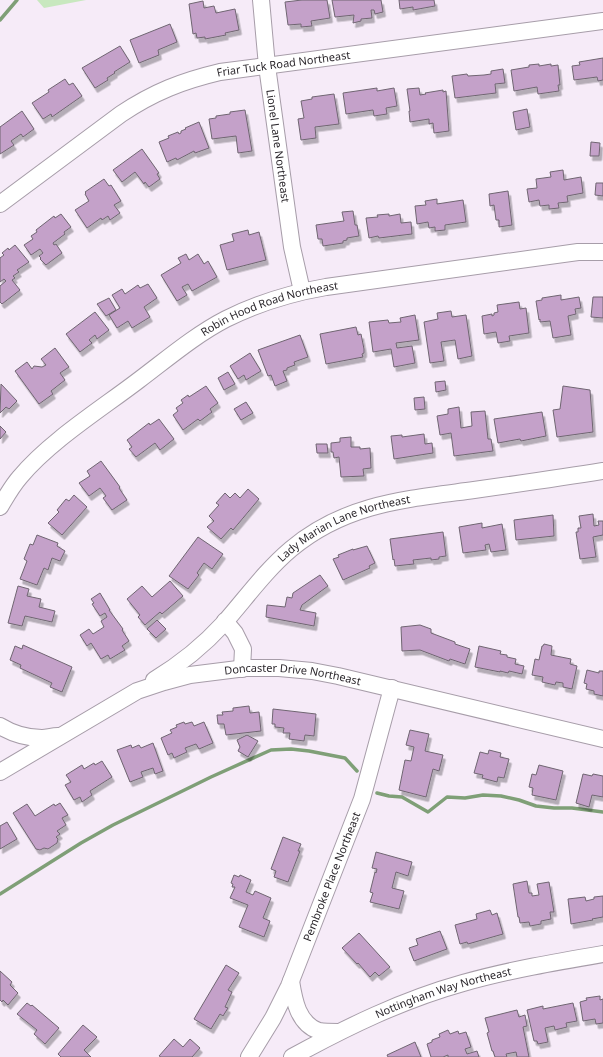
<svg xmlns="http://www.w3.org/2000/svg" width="603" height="1057" font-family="'Noto Sans',sans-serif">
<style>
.green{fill:#c8e8bf}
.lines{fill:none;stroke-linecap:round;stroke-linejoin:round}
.stream{stroke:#7f9f77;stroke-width:3.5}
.building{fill:#c4a1c9;stroke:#6f6571;filter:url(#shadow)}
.minor-casing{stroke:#a79da9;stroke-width:18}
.minor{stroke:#fff;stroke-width:16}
.labels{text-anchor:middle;stroke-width:4;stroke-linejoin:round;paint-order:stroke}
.street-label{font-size:11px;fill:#2c282d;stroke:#fefcff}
</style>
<defs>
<filter id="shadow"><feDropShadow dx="2.5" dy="4.5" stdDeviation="0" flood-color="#0004"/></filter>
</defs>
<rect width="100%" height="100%" fill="#f6ebf8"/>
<path class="green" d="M37 0H86L44 8Z"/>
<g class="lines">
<path class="stream" d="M0 20 17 0
M377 793 389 796 402 797 428 812 447 797 465 798 483 795 501 796 519 800 536 806 554 808H572L603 812
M0 894 81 843 113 825 211 777 271 750 291 749 309 751 345 758 357 771"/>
</g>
<path class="building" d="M302 0H327L330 18 311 21 312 26 301 27V24L288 25 285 2Z
M332 0H381L383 12 375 14 374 10H371L372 18 361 19V21L353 23 354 15 335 17Z
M399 0H434L435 6 413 10V7L400 9Z
M203 1 204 8 214 6 216 13 235 9 239 30 225 33 226 35 205 39V37L197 38 196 33 193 34 189 4Z
M170 24 177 42 158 50 159 55 139 63 130 40Z
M120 46 130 62 114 72 115 73 107 78 108 80 95 88 82 68Z
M603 58V80L598 81 597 77 574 80 572 66 580 65 579 62Z
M539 64V66L551 64V66L558 65 560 85H558L559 91 538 94 537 87 514 91 511 70 529 67V65Z
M503 69 505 83 495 84 496 93 455 98 452 76 467 74 468 76 484 75 491 74V71Z
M65 79 69 85 73 83 82 96 52 117 51 114 43 119 32 103 49 92 48 90Z
M377 88V91L394 88 397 106 386 108 387 114 374 116 373 110 346 114 343 93Z
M419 88 420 95 426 94 425 93 443 90V92L446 91 449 131 434 133 433 123 429 124V119L410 122 409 111H410L407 89Z
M334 94 339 124 315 127 316 138 301 140 298 119 304 118 301 101 312 99V97Z
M527 109 530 127 516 130 513 112Z
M245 110 252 151 238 153 236 136 212 139 209 119 216 118V116L230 114V112Z
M22 111 34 129 23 137 21 134 11 141 14 145 0 154V127Z
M199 122 209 148 195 153 194 151 177 160 176 158 167 162 159 142 169 138 168 136 178 132 179 134 181 133V131L186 129 185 128Z
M591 142 600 143 599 156H590Z
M142 149 159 173 157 174 160 179 149 187 145 182 144 184 135 172 122 182 113 170Z
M563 170 564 180 581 177 583 193 567 196 568 202 558 203 559 208 549 209V205L540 206 539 200 529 202 527 189 537 188 536 179 551 177 550 172Z
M104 179 109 186 111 185 121 201 114 205 120 213 110 220 108 216 102 220 101 218 87 228 75 210 89 201 85 194 86 193 85 192Z
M596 183H603V196L595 195Z
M508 191 512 225 499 227V220H496L494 205 490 206 489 194Z
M437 199V204L463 200 466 222 445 225V230L435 231V227L429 228 428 222 417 224 415 206 426 205 425 201Z
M353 211 355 225H357L359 236 347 238V240L343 241V243L323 246 322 239H318L316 225 344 221 342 212Z
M61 214 71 227 64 232 65 234 53 243 54 245 56 244 62 253 46 265 40 259 41 258 39 256 43 253 40 249 31 255 24 245 33 239 31 236 37 232 36 230 54 216 55 218Z
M389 214V216L400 214 401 223 411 222 412 234 379 238 378 236 369 238 366 218 378 217 377 215Z
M248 230 249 235 259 232 266 260 227 270 220 245 234 241 232 234Z
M15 245 29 262 17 270 19 272 13 276 15 278 12 280 20 290 2 304 0 302V286L6 281 4 279 0 282V258L4 255 2 253 8 248 9 250Z
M186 254 189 260 198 254 204 264 208 261 217 277 192 291 188 284 182 287 187 295 177 301 161 275 181 263 178 258Z
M148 284 157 298 144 307 150 317 132 328 128 321 117 328 109 315 120 308 112 295 122 289 125 294 138 285 140 288Z
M561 295V300L579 297 581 308 575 309 576 314 568 316 571 335 553 338 550 321 540 322V319L539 320 536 301 542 300V298Z
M593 297H603V318L591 317Z
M109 298 116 310 106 316 97 304Z
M519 302 520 309 526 308 529 333 509 336 510 341 498 343 496 332 484 334 482 316 492 314V316L494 315V313L498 312 497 305Z
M451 311 452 317 466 315 472 356 458 359 455 340 441 342 444 361 430 363 424 322 438 319 437 313Z
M95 312 109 330 97 339 95 335 89 340 92 343 80 352 66 334Z
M415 315 419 340 396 343 397 348 412 346 415 363 394 367 391 349 373 352 369 322 388 320 389 323 401 322 400 318Z
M356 327 358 335 361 334 364 349V353L362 354 363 357 326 364 320 334Z
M300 335 308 357 294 362 295 365 287 368V370L283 371 287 381 275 386 271 375 268 376 258 350Z
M55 348 69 367 60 373 65 380 51 391 53 394 39 404 15 371 27 362 32 369 34 366 42 367 46 365 41 359Z
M250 353 261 371 246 380 244 375 238 379 230 366Z
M228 372 235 384 224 390 218 378Z
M445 381 446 390 436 392 435 382Z
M1 384 17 401 9 409 6 407 0 413Z
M206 386 218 403 210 409 212 412 200 421 198 419 183 430 173 415 178 411 176 408 183 403 181 400 188 395 189 397Z
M563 386 590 390 593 432 557 437 553 410 560 409Z
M424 397 425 409 415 410 414 398Z
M246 402 253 413 241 420 234 409Z
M459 407 461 428 472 426 471 412 485 411 488 439H491L493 451 454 456 451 433 440 435 437 416 448 414V409Z
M542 412 546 436 521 441 520 439 498 443 494 419Z
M159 419 174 439 160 450 155 443 136 457 129 449 132 447 127 440 149 423 150 425Z
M0 426 6 432 0 439Z
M424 434 425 444 432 443 433 453 394 459 391 436 402 435V437Z
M351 437V447H360V449L370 448 371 468 363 469 364 476 341 477 339 457 334 458 333 452H331V443L340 442V438Z
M316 444H327L328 453H317Z
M101 461 120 487 119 488 127 500 112 510 103 498 106 496 100 488 89 496 79 483 90 476 87 471Z
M248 489 259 499 233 530 231 528 221 539 207 527 214 521 209 516 219 505 216 503 225 493 230 498 235 493 240 498Z
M74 495 87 507 62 535 48 523 59 512 57 510 66 499 69 501Z
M593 514 594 526 599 525 598 521H603V535L593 537 596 557 580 559 576 532H578V528H581L579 516Z
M553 515 554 536 516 540 514 520Z
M482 523V528L502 524 506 550 491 552 489 544 485 545 486 550 463 553 459 527Z
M443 532 446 556 439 557V559L431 560V558L413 560 414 564 395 566 394 559 393 560 390 539Z
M37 535 58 543 57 546 65 551 60 561 52 558 48 570 44 568 37 585 20 579 27 561 24 559 30 544 33 545Z
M198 537 223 554 212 569 204 563 197 573 199 575 188 589 169 576Z
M367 546 375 563 369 566 370 568 343 580 333 559 339 557 338 555 353 549V550Z
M320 575 328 586 302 605 300 610 316 613 314 626 266 617 267 605 285 607 287 597 292 598 293 593Z
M170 581 183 596 162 614 160 612 145 625 138 617 140 615 127 599 142 586 152 597Z
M18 586 29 589 27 596 41 599 39 607 55 611 52 622 25 616 22 626 8 623Z
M100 593 110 610H109L123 629 122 630 129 641 122 646 125 650 110 659 108 655 101 659 91 643 87 646 80 635 89 629 93 634 104 627 101 621 107 617 105 613 100 616 92 604 94 603 91 599Z
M157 620 166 629 156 638 147 629Z
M420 625 431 629V633L455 642V644L470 649 465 664 450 659 449 661 420 650 402 651 401 627Z
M544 644 552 646 551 655 571 659 570 664 577 666 572 689 563 687V683L556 682 555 685 542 682 543 677 532 675 535 659 539 660 542 646H543Z
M23 645 72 667 62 692 50 687 52 683 20 668 21 665 10 660 15 646 22 649Z
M479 646 501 651 500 654 507 655V657L516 659 515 664 524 666 522 674 509 671 508 673 500 671V672L475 667Z
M587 670 599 673V671H603V696L594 694V691L586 689 587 684 584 683Z
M249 706 250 713 259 712 261 731 226 735 224 724H218L217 715H223L222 712 233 711V708Z
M273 709 316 714 314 736 305 735 304 741 289 739 290 733H283L284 728 275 727V724H272Z
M184 722 185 724 192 722 194 726 204 722 213 743 199 749 196 744 185 748 187 752 174 758 172 753 168 755 161 738 172 733 170 730 177 727 176 725Z
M410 730 429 734 425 751 443 755 439 771 433 769 426 797 399 790 405 760 411 761 414 747 406 745Z
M247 735 258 741 248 757 238 751 240 747 237 740Z
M153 743 163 771 155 774 153 768 141 772 143 777 130 782 117 750 131 745 132 748 139 745 141 748Z
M489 750 501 753 500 757 509 759 504 778 498 777 497 782 482 778 483 775 474 773 480 752 488 754Z
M102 761 112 777 90 791 92 795 82 802 80 797 74 800 65 785 71 782 66 775 82 765 84 769 94 763 95 765Z
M539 765 563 771 556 800 532 795 533 788 529 787 532 774 536 775Z
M583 774 592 776 593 774 603 776V797L592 795 589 807 576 803Z
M60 803 68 815 62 818 66 825 57 831 60 834 56 837 58 839 57 843 48 849 44 848 40 850 36 849 13 813 27 804 35 816 54 804 55 806Z
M7 822 17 839 0 849V826Z
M283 837 301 844 298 851H300L288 882 274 877 276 871 271 869Z
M376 852 412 862 408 876 396 872 392 888 404 891 399 909 370 902 373 893 370 892 375 872 376 873 377 869 372 868Z
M234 875 239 877 240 875 251 880 246 892 253 895 255 891 271 898 263 918 270 921 264 937 239 927 248 905 230 898 235 887H232L233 884 231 883Z
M527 881 529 893H532V896L539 895 537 884 549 882 554 912H550L551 919 541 921V924L530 926 529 922 520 923 519 917H518L513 884Z
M603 896V917L592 919 593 920 571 924 568 899 585 897 586 901 594 899V897Z
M490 910 492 915 497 913 503 934 468 944 467 942 460 944 455 925 477 919 476 914Z
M440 931 447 949 414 961 409 948 418 945 416 939Z
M359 933 390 967 379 976 375 972 370 977 358 963 357 964 342 948Z
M226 965 239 973 228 990 232 992 225 1007 228 1008 223 1016 220 1014 211 1029 194 1019Z
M0 971 12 982 10 985 18 993 8 1005 3 1000 2 1002 0 1000Z
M600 996V1000L603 999V1023L596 1024 595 1019 583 1021 580 1002 587 1000 586 998Z
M27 1003 31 1006 32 1005 59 1028 45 1044 34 1034 37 1030 17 1014Z
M573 1003 577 1021 566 1023 567 1027 555 1030 554 1026 545 1028 548 1042 538 1044 537 1041H534L527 1010 543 1006V1009Z
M517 1010 519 1017 525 1015 527 1026 523 1027 529 1057H517L516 1052 506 1054 507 1057H495L493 1051H492L487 1033 489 1032 485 1018Z
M83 1025 97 1037 84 1050 91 1057H61L58 1054Z
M448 1030 450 1034 458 1031 459 1034 466 1032 471 1047 465 1049 467 1054 477 1051 479 1057H448V1055L443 1057H431L427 1044 432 1042V1040L440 1037 439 1034Z
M174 1039 183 1047 190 1039 200 1048 192 1057H161L159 1056Z
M415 1042 421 1057H388L387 1055Z"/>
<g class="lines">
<defs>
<g id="minor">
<path id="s1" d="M261 0 267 66 292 247 302 291"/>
<path id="s2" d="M0 204 121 114C154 92 182 81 220 72L603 21"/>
<path id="s3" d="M0 507C6 497 12 486 20 477 50 441 101 409 139 380 167 359 195 335 226 319 258 303 291 293 326 287L578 252H603"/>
<path d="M225 621 235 633 243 649 242 669"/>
<path id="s4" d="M154 680C179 665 204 645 224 623 246 598 265 571 291 549 346 503 407 499 474 490 517 484 560 478 603 471"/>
<path d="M0 726C13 734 27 738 42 738 47 738 52 736 58 736"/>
<path id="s5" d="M0 772 137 691 164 682 190 675 246 668H279L312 671 338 676 603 739"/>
<path d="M291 981C294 1000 298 1024 319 1031 325 1032 332 1032 338 1032"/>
<path id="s6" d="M249 1057 273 1018 289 986 362 799 392 688"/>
<path id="s7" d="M292 1057C347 1027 402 1000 463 983 509 970 556 962 603 954"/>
</g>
</defs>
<use href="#minor" class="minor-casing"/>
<use href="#minor" class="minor"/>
</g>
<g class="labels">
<g class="street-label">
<text dy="4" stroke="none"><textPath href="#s2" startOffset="323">Friar Tuck Road Northeast</textPath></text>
<text dy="4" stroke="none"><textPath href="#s1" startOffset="147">Lionel Lane Northeast</textPath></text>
<text dy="4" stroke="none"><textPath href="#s3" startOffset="341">Robin Hood Road Northeast</textPath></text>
<text dy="4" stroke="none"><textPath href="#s4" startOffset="248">Lady Marian Lane Northeast</textPath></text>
<text dy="4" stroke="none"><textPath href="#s5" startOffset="318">Doncaster Drive Northeast</textPath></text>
<text dy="4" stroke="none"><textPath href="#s6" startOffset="199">Pembroke Place Northeast</textPath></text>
<text dy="4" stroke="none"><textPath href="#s7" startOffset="165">Nottingham Way Northeast</textPath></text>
</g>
</g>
</svg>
